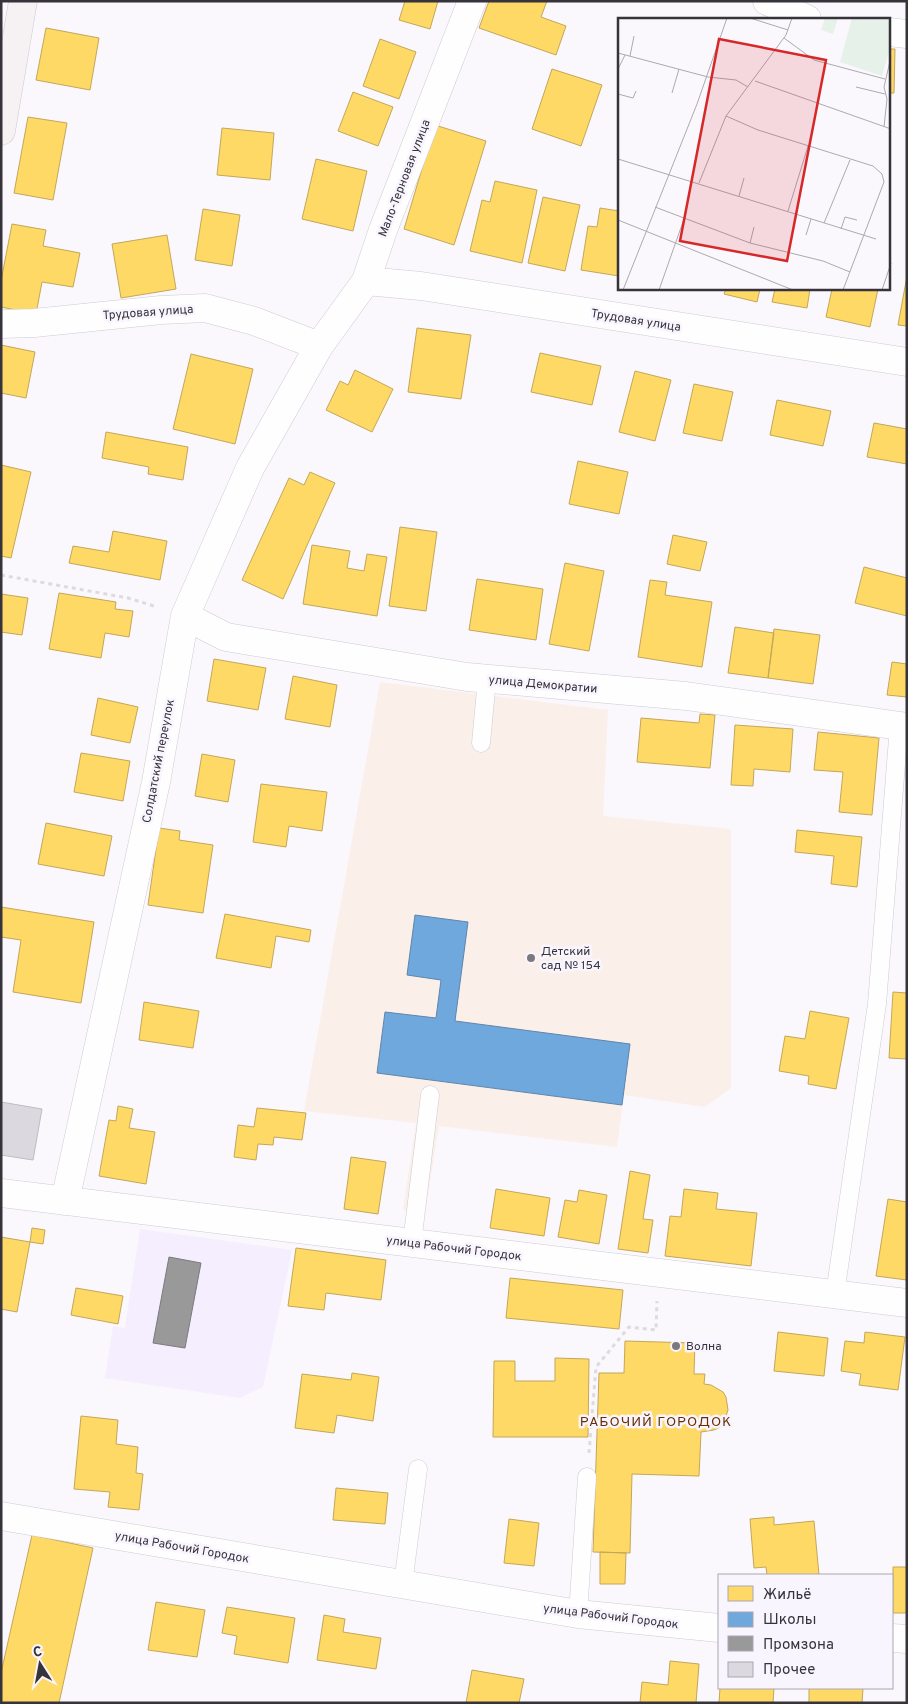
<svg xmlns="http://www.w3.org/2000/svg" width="908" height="1704" font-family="Overpass,sans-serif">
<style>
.built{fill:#f5eefe}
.education{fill:#fbf0e9}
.homes{fill:#ffd966;stroke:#c3a759}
.schools{fill:#6fa8dc;stroke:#5e85ac}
.industry{fill:#999;stroke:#7b7a7d}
.building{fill:#dbd8df;stroke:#bebbc1}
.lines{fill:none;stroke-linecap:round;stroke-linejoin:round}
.lane-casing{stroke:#cecbd2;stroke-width:19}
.street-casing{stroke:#cecbd2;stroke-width:29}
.secondary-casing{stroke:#cecbd2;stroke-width:29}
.path{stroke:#dcdcde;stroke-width:3;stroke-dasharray:4 4;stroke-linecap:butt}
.lane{stroke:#fefeff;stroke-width:18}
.street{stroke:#fefeff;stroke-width:28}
.secondary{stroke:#f6f1f3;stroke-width:28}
.poi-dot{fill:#7b787f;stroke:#f9f5ff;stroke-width:2}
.labels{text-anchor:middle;stroke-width:5;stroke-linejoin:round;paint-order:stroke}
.street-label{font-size:12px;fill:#36333b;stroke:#f9f5ff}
.poi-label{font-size:12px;fill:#36333b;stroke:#f9f5ff;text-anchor:start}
.neighbourhood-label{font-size:14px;letter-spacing:1px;fill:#6a2e00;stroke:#f9f5ff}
.inset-road{fill:none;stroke:#aca9af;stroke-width:1}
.view{fill:#d62828;fill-opacity:0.15;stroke:#d62828;stroke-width:2.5}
.inset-edge{fill:none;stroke:#36333b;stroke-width:2.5}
</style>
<rect width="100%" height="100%" fill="#faf7fd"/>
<path class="built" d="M140 1229 292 1250 263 1387 240 1398 105 1378 113 1326 125 1328Z"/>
<path class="education" d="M380 682 608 710 603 816 731 829V1088L705 1107 624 1095 617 1147 439 1126 425 1213 403 1210 416 1123 304 1111Z"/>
<path class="homes" d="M405 1H438L430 29 399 20Z
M489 1H547L541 17 566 26 556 55 479 28Z
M46 28 99 38 90 90 36 80Z
M380 39 416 52 399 99 363 86Z
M889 49H895L894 93H889Z
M552 69 602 85 581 146 532 129Z
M353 92 393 107 378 146 338 131Z
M28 117 67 123 53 200 14 193Z
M435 125 486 141 454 245 404 229Z
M222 128 274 133 270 180 217 175Z
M316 159 367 171 353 231 302 219Z
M495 181 537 190 522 263 470 251 482 200 490 202Z
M543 197 580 205 565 271 528 263Z
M600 208 619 211V276L581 270 588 226 597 227Z
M203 209 240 215 232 266 195 260Z
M12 224 46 230 43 246 80 253 73 287 42 282 36 314 1 307V281Z
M167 235 176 289 121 298 112 244Z
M907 276V326L898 325Z
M726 289H760L757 302 724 294Z
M775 289H810L807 308 772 302Z
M832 289H878L870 327 826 317Z
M417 328 471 335 461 399 408 392Z
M1 345 35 352 26 398 1 393Z
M540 353 601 366 592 405 531 392Z
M191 354 253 369 235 444 173 429Z
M355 370 393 389 372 432 326 410 340 381 348 385Z
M635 371 671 380 655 441 619 432Z
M694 384 733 392 722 441 683 433Z
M777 400 831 411 823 446 770 435Z
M874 423 907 429V464L867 457Z
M106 432 188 447 183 480 148 474 149 467 102 458Z
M578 461 628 472 619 514 569 504Z
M1 465 31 472 11 558 1 556Z
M310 472 335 483 283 599 242 580 289 478 304 485Z
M400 527 437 532 426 611 389 606Z
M113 531 167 541 160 580 69 563 73 546 109 552Z
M673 535 707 542 700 571 667 564Z
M312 545 350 551 347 568 364 571 367 554 387 557 377 616 303 604Z
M565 563 604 571 589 651 549 644Z
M864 567 907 578V616L855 603Z
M477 579 543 589 536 640 469 630Z
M650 580 667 582 665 595 712 602 702 667 638 657Z
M59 593 116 602 115 609 133 611 129 637 105 633 101 658 49 649Z
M1 594 28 598 22 635 1 632Z
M735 627 774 633 768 678 728 673Z
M774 629 820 635 813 684 768 678Z
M214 659 266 668 258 710 207 701Z
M892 662 907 664V697L887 695Z
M293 676 337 685 330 727 285 719Z
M98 698 138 707 130 743 91 735Z
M700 714 715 715 710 768 637 762 641 718 699 723Z
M735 725 793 729 790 772 754 769 753 786 731 785Z
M818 732 879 738 872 815 839 812 843 772 814 770Z
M81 753 130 761 123 801 74 792Z
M202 754 235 760 228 802 195 796Z
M261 784 327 792 322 831 289 826 286 847 253 842Z
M46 823 112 836 104 876 38 864Z
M159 828 180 831 179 840 213 845 203 913 148 905Z
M797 830 862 837 857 887 831 884 834 856 795 852Z
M1 907 94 922 81 1003 13 992 21 940 1 937Z
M225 914 311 930 309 942 276 936 271 968 216 958Z
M893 992 907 993V1059L889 1058Z
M144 1002 199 1011 193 1048 139 1040Z
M810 1011 849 1018 836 1089 808 1084 809 1076 779 1071 785 1036 805 1039Z
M118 1106 133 1109 129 1128 155 1132 146 1184 99 1176 109 1120 116 1121Z
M257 1108 306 1113 302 1140 274 1137 273 1145 258 1144 256 1160 234 1157 238 1125 254 1127Z
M351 1157 386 1162 378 1214 344 1209Z
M630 1171 650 1175 643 1219 653 1220 648 1253 618 1249Z
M496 1189 550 1198 544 1236 490 1228Z
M684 1189 718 1193 716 1209 757 1213 751 1266 665 1256 670 1216 681 1217Z
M579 1190 607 1195 599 1244 558 1237 565 1200 577 1202Z
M888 1199 907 1202V1280L876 1276Z
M32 1228 45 1230 43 1244 30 1242Z
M1 1237 30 1242 17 1312 1 1309Z
M296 1248 386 1260 381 1300 326 1293 324 1310 288 1306Z
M510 1278 623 1290 619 1329 506 1318Z
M76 1288 123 1296 118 1324 71 1315Z
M778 1332 828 1338 824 1376 774 1371Z
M865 1332 905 1337 898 1390 859 1385 861 1374 841 1371 845 1341 864 1343Z
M625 1341 695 1343 694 1374H705L704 1384 711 1385 723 1392 726 1397 728 1410 724 1422 720 1427 714 1430 701 1432 699 1476 632 1474 630 1553 593 1552 599 1373H624Z
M555 1358 589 1359 588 1437H493L494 1361H515V1381H555Z
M352 1373 379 1377 373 1421 337 1415 334 1433 295 1428 302 1374 351 1380Z
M81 1416 118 1420 116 1444 138 1447 136 1473 143 1474 139 1510 108 1507 110 1492 74 1489Z
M336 1488 388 1493 385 1524 333 1520Z
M774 1517V1525L814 1521 819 1575H767L766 1567 754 1568 750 1519Z
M509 1519 539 1523 534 1566 504 1563Z
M32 1535 93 1548 59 1703H1V1673Z
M600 1552 626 1553 625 1584H600Z
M893 1567H907V1613H893Z
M156 1602 205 1610 197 1657 148 1650Z
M227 1607 295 1618 288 1663 234 1654 237 1636 222 1633Z
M324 1615 345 1619 343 1632 381 1638 376 1669 317 1660Z
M670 1661 699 1664 696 1703H640L642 1682 668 1685Z
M472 1670 524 1679 519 1703H466Z
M720 1688H774L773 1703H719Z
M809 1688H863L862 1703H809Z"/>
<path class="schools" d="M415 915 468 922 455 1021 630 1044 622 1105 377 1073 385 1012 436 1018 441 980 407 975Z"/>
<path class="industry" d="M169 1257 201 1263 185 1348 153 1343Z"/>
<path class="building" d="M1 1102 42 1109 33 1160 1 1155Z"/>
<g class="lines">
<defs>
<path id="lane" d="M481 743 487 679
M412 1243 430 1095
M835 1294 877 1004 899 726
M403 1584 418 1469
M578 1614 587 1477"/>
<path id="street" d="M767 1 807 19
M889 32 907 34
M366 281 421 286 907 362
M1 324 34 323 161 310 205 308 254 321 319 346
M185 616 226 637 467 677 686 696 907 727
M1 1193 907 1303
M65 1201 156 782 185 616 250 468 319 346 366 281 383 230 472 1
M1 1516 578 1614 719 1628
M892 1638 907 1639"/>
<path id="secondary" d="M1 131 23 1"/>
</defs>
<use href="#lane" class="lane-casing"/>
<use href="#street" class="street-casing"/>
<use href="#secondary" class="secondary-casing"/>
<path class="path" d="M1 575 128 598 157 607
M589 1453 596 1367 629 1327 656 1330 657 1301"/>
<use href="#lane" class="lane"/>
<use href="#street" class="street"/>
<use href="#secondary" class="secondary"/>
</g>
<g class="poi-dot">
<circle cx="531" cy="958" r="5"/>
<circle cx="676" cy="1346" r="5"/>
</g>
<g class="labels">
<g class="street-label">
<text transform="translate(404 178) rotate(-69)" y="4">Мало-Терновая улица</text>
<text transform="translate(148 312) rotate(-4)" y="4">Трудовая улица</text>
<text transform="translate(636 320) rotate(9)" y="4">Трудовая улица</text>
<text transform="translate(543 684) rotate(5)" y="4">улица Демократии</text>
<text transform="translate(158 761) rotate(-79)" y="4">Солдатский переулок</text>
<text transform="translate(454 1248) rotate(7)" y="4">улица Рабочий Городок</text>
<text transform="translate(182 1547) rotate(10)" y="4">улица Рабочий Городок</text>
<text transform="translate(611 1616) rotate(7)" y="4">улица Рабочий Городок</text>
</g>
<g class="poi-label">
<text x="541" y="955">Детский<tspan x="541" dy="14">сад № 154</tspan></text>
<text x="686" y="1350">Волна</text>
</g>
<g class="neighbourhood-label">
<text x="656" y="1426">РАБОЧИЙ ГОРОДОК</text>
</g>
</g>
<g transform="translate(618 18)">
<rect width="272" height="272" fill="#faf7fd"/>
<path d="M207 0H220L215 16 203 12ZM234 0H272V30L264 58 222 44Z" fill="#e6f2e9"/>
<path class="inset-road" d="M132 0 170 12M166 20 196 42 267 61M0 35 90 59 118 62 130 69M12 38 16 18M0 51 7 37M137 63 273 111M238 69 267 76M54 75 61 51M0 76 15 80 18 73M108 98 140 112 255 148 264 156 266 164 225 272M266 109 269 81 266 69 273 39M0 141 258 221M81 165 108 98 168 17 174 0M121 178 126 160M37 189 132 225 205 243 232 254M170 193 190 128M0 202 175 272M206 205 232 142M223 211 227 199 239 202M188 217 193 201M132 225 136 209M5 272 79 86 109 0M41 272 66 201M264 272 273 245"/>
<path class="view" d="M101 21 208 42 169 243 62 223Z"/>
<rect width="272" height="272" class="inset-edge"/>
</g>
<rect width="908" height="1704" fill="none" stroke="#36333b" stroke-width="5"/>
<rect x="718" y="1574" width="175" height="115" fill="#f9f5ff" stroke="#aba7b1"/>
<rect x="728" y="1586" width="25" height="15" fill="#ffd966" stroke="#aba7b1"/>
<text x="763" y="1599" font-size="15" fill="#36333b">Жильё</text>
<rect x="728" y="1612" width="25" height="15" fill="#6fa8dc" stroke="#aba7b1"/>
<text x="763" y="1624" font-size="15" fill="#36333b">Школы</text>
<rect x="728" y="1636" width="25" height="15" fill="#999999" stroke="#aba7b1"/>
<text x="763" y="1649" font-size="15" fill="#36333b">Промзона</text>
<rect x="728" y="1662" width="25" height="15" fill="#dbd8df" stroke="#aba7b1"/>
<text x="763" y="1674" font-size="15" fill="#36333b">Прочее</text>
<g transform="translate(40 1664) rotate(349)" stroke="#f9f5ff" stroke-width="4" paint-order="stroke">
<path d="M0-4L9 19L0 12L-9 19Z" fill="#36333b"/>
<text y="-8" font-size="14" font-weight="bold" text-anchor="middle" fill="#36333b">С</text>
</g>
</svg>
